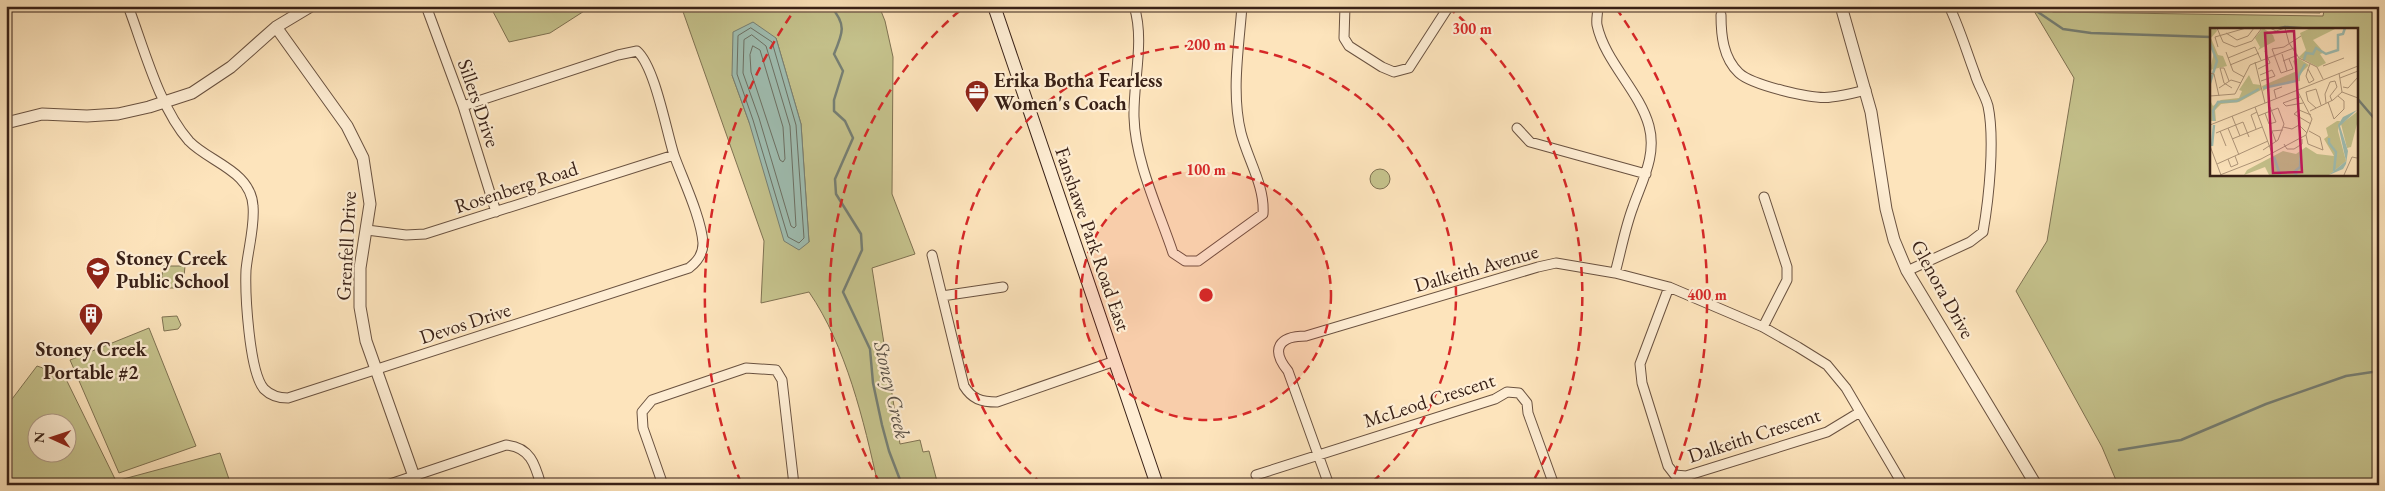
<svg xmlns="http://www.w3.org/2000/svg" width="2385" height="491" font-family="'EB Garamond',serif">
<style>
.green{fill:#c5c28c;stroke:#7f7252;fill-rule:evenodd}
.water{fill:#9fbeb2;stroke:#767f74}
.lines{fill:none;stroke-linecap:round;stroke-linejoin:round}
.shore{stroke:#6c7064;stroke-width:1}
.stream{stroke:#767f74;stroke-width:2.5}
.minor-casing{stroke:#6a5240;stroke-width:11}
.tertiary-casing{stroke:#6a5240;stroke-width:13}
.secondary-casing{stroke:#392117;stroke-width:14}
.minor{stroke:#feedd3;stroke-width:9}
.tertiary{stroke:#feedd3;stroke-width:11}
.secondary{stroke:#feedd3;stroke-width:12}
.ring{fill:none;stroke:#d62828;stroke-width:2.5;stroke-dasharray:9 6}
.labels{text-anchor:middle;stroke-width:4.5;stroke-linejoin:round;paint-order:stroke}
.poi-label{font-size:20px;font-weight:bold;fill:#392117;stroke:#feedd3;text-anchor:start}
.street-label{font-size:20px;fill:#392117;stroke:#feedd3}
.water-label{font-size:21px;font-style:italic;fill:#585046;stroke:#feedd3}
.inset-river{fill:none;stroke:#9fbeb2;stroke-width:2.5}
.inset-road{fill:none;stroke:#af967a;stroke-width:1}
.view{fill:#c2185b;fill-opacity:0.15;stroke:#c2185b;stroke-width:2.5}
.inset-edge{fill:none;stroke:#392117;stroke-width:2.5}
.centre{fill:#d62828;stroke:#feedd3;stroke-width:2.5}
.ring-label{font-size:15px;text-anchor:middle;font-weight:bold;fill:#d62828;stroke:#feedd3;stroke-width:4.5;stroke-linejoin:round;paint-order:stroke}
</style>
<rect width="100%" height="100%" fill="#fde4bc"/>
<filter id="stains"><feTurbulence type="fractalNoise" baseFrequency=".004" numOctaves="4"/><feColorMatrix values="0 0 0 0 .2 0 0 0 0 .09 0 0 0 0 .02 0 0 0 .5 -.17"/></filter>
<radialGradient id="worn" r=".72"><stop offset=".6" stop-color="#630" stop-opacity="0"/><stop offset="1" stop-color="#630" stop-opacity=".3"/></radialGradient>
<path class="green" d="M490 6H592L550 33 509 42Z
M681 6H879L885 21 893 57 892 194 915 254 872 268 900 444 920 440 923 452 929 451 938 485H878C864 421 846 346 809 292L761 303 764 241ZM776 38 801 124 809 242 749 122 732 75Z
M2031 6H2042L2053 12 2323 16 2325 6H2379V485H2118L2102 447 2016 291 2047 241 2074 78ZM2211 29H2356V174H2211Z
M2048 6H2322L2320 13 2054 10Z
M1370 179a10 10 0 1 1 20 0a10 10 0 1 1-20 0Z
M163 266H185L183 288H161Z
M177 316 181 325 178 329 164 331 162 317Z
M149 328 196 446 119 473 70 360Z
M37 366 64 375 116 481 220 453 231 485H6V407ZM38 424H68V454H38Z"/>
<path class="water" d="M753 22 776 38 801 124 809 242 799 250 784 241 749 122 732 75 733 32Z"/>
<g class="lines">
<path class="shore" d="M751 28 772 42 796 125 804 238 799 243 788 237 753 120 737 74 738 36Z
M752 35 766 46 790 126 796 226 794 228 791 226 759 118 743 73 744 40Z
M753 46 760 50 783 127 785 159 783 162 780 160 751 72 750 55Z"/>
<path class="stream" d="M830 6C847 24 843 33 834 54L843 71 834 100V111L845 121 853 138 835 179 836 194 861 234 862 250 843 292 870 349 873 383 882 425 889 451 902 485
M2029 6 2063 29 2091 33 2211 37
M2275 29 2285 27 2313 29
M2356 97 2379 124
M2119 450 2181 440 2266 404 2346 376 2379 371"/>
<defs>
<path id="minor" d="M128 6C144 48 159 107 189 141 209 162 251 171 253 206 255 226 248 249 246 270 245 293 249 372 264 389 271 396 278 398 288 398L689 268C698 261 703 254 703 243 701 217 683 180 674 155 666 130 655 67 637 51L618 55 463 106
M426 6 463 106 496 212
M1134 6C1145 41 1133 81 1134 117 1135 161 1159 211 1173 253L1185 261H1198L1263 214C1265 186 1248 160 1241 133 1231 93 1239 47 1242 6
M1345 6 1344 38 1349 46 1382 67 1394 72 1409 68 1449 6
M1598 6C1598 12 1596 19 1597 25 1605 62 1639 90 1649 126 1657 155 1642 181 1633 207 1625 228 1621 251 1615 273
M1721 15C1721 35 1723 58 1739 73 1752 85 1813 100 1831 97 1843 96 1854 93 1866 90
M1517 128 1530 142 1646 174
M367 230 406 235 425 234 674 155
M932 255 964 386C972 399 981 402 997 402L1115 361
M1907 271 1970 242 1983 232C1989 198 1995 139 1988 106 1985 95 1978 85 1975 74 1966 50 1960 29 1949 6
M1669 287 1640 364 1642 383 1668 466 1675 475 1686 476 1827 432 1860 412
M942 296 1003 287
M1763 327 1787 280V267L1764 197
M1256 475 1495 399 1507 392 1519 393 1527 403 1528 413 1554 485
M387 485 506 445C530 447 535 464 541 485
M663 485 643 428 642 412 652 400 746 368 776 370 782 380 794 485
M1329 485 1288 371C1270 349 1279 336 1306 336L1538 267 1556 263 1615 273 1669 287 1763 327 1798 347 1827 365 1846 388 1903 485"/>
<path id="tertiary" d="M1841 6 1871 112 1886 209 1894 240 1907 271 2036 485
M276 27 347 126 363 158 370 204 360 268V307L366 341 417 485
M6 123 42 114 87 116 118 114 149 107 192 93 231 67 276 27 311 6"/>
<path id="secondary" d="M994 6 1157 485"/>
</defs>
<use href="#minor" class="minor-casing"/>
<use href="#tertiary" class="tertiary-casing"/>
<use href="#secondary" class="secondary-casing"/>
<use href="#minor" class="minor"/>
<use href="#tertiary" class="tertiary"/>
<use href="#secondary" class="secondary"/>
</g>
<circle cx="1206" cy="295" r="125" fill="#d62828" fill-opacity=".12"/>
<g class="ring">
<circle cx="1206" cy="295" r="125"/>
<path d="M1042 484A250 250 0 1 1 1370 484"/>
<path d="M880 483A376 376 0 0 1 964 7M1448 7A376 376 0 0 1 1532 483"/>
<path d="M741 483A501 501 0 0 1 796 8M1616 8A501 501 0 0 1 1671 483"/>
</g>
<defs>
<symbol id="office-pin" viewBox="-11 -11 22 30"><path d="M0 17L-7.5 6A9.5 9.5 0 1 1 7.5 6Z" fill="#8f2418" stroke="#feedd3"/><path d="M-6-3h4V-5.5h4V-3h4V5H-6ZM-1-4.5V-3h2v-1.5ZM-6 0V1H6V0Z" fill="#fff"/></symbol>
<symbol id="school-pin" viewBox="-11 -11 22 30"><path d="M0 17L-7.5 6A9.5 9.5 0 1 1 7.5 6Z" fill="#8f2418" stroke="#feedd3"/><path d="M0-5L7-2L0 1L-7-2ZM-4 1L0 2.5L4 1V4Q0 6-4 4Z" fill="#fff"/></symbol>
<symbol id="building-pin" viewBox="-11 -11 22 30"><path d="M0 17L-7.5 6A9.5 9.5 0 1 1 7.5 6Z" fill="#8f2418" stroke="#feedd3"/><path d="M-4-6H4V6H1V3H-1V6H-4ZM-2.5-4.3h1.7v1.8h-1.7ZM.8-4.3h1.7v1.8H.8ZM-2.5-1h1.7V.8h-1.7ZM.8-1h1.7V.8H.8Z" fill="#fff"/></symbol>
</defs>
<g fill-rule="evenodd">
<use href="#office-pin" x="963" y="78" width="28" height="38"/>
<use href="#school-pin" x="84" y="255" width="28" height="38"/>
<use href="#building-pin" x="77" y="301" width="28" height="38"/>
</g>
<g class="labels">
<g class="poi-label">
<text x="994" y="87">Erika Botha Fearless<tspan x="994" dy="23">Women's Coach</tspan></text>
<text x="116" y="265">Stoney Creek<tspan x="116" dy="23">Public School</tspan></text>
<text x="91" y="356" text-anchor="middle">Stoney Creek<tspan x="91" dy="23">Portable #2</tspan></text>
</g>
<g class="street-label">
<text transform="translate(479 103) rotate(71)" y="7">Sillers Drive</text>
<text transform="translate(516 187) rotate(-18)" y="7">Rosenberg Road</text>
<text transform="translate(1093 239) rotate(71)" y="7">Fanshawe Park Road East</text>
<text transform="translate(346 246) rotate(-87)" y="7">Grenfell Drive</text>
<text transform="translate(1476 268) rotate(-16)" y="7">Dalkeith Avenue</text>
<text transform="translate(1943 289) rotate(61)" y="7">Glenora Drive</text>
<text transform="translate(465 323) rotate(-18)" y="7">Devos Drive</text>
<text transform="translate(1429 400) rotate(-18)" y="7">McLeod Crescent</text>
<text transform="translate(1754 435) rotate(-18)" y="7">Dalkeith Crescent</text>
</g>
<g class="water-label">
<text transform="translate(892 390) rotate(77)" y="7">Stoney Creek</text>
</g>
</g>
<g transform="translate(2210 28)">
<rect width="148" height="148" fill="#fde4bc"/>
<path d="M6 0 7 3 1 10 8 27 13 28 17 38 0 42 4 24 0 14V1ZM53 0 63 7 65 13 48 22 50 19 45 10ZM101 0H127L103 12 111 21 113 25 110 26 116 35 108 39 89 29 96 22 90 5ZM88 30 99 37 90 46V53L61 58 53 63 52 58 87 43 83 33ZM39 47 43 56 51 57V62L29 74 11 76 5 82 6 93H0V72L3 78 11 72 29 70 32 63 29 62ZM147 84V96L141 119 137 120 131 96ZM127 93H130L128 103 136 133 119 147H59L55 139 34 147 37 142 73 123 86 126 96 119 107 126 124 128 114 111 118 108 116 100Z" fill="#c5c28c"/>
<path d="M147 82 130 98 138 123 136 136 133 141 119 147 136 133 128 97 133 89Z" fill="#9fbeb2"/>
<path class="inset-river" d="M0 15 7 33 0 55M94 32 96 25 103 26 106 20 116 26 128 22V7L133 6 135 0M53 60 86 53 95 36M4 93 3 83 8 74 27 73 49 61M119 110V115L126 124 124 143M2 118 4 97M64 129 70 147M87 147 84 144 90 139 91 122"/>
<path class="inset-road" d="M7 0 13 14 25 19 42 13 52 0M60 0 66 3 75 0M75 0 79 15 89 30 107 39 113 51M16 5 27 12 38 8 44 0M8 19 5 9 36 0M16 24 23 43 34 49M72 26 77 43M18 30 45 19 51 32M79 31 83 41 71 45 62 21 74 19 91 8M73 33 88 27M45 34 55 75M20 37 49 25M113 38 134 30M48 41 60 35 55 23M98 41 96 48 99 55 104 52 98 41 100 36M0 45 4 46 9 68M50 47 62 42 65 48 51 53M130 50 148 43M19 53 14 40H10L14 55 22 60M133 59 138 60 148 49M9 60 21 52 31 55M132 64 148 70M0 68 25 66 40 37 84 20M90 69 73 75 76 78 93 75M66 70 64 62 72 59M118 74 124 91 134 81V73L128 68M116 75 115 66 120 54 125 53 127 59 120 68 122 73M45 79 62 125M106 80 98 73 96 64 106 61 111 77M100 83 123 72 132 64 129 45M55 85 59 96 66 94 60 79M22 88 30 108M48 88 68 80 74 96 68 112 53 122M101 96 84 86 89 82 101 87M0 97 148 38M73 99 82 101 89 97 97 105M18 100 29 127M46 101 41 87 47 84M10 103 16 118M6 105 33 94 39 109M96 107 98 116 113 122 110 109 99 103M22 111 52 99M66 114 62 103 73 102M74 116 77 121H84L92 116V111M0 118 11 147M18 131 21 139 28 136 25 128M7 136 58 113M10 147 51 131 96 107 102 91 87 62M134 147 142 129 147 130"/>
<path class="view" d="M84 3 92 144 63 145 55 5Z"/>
<rect width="148" height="148" class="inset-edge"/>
</g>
<circle cx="1206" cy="295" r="8" class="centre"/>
<g class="ring-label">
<text x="1472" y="34">300 m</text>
<text x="1206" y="50">200 m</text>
<text x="1206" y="175">100 m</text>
<text x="1707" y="300">400 m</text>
</g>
<rect width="2385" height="491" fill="none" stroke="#fde4bc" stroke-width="25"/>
<rect x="8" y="8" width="2370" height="476" fill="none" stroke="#392117" stroke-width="2.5"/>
<rect x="12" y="12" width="2360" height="466" fill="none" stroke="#392117"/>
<g transform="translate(52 438) rotate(273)"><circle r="24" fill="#feedd3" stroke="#af9b88"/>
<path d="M0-4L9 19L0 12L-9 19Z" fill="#8f2418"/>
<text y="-8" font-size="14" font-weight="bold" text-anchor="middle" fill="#392117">N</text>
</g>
<rect width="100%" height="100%" filter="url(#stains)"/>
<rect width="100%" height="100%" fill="url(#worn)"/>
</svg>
